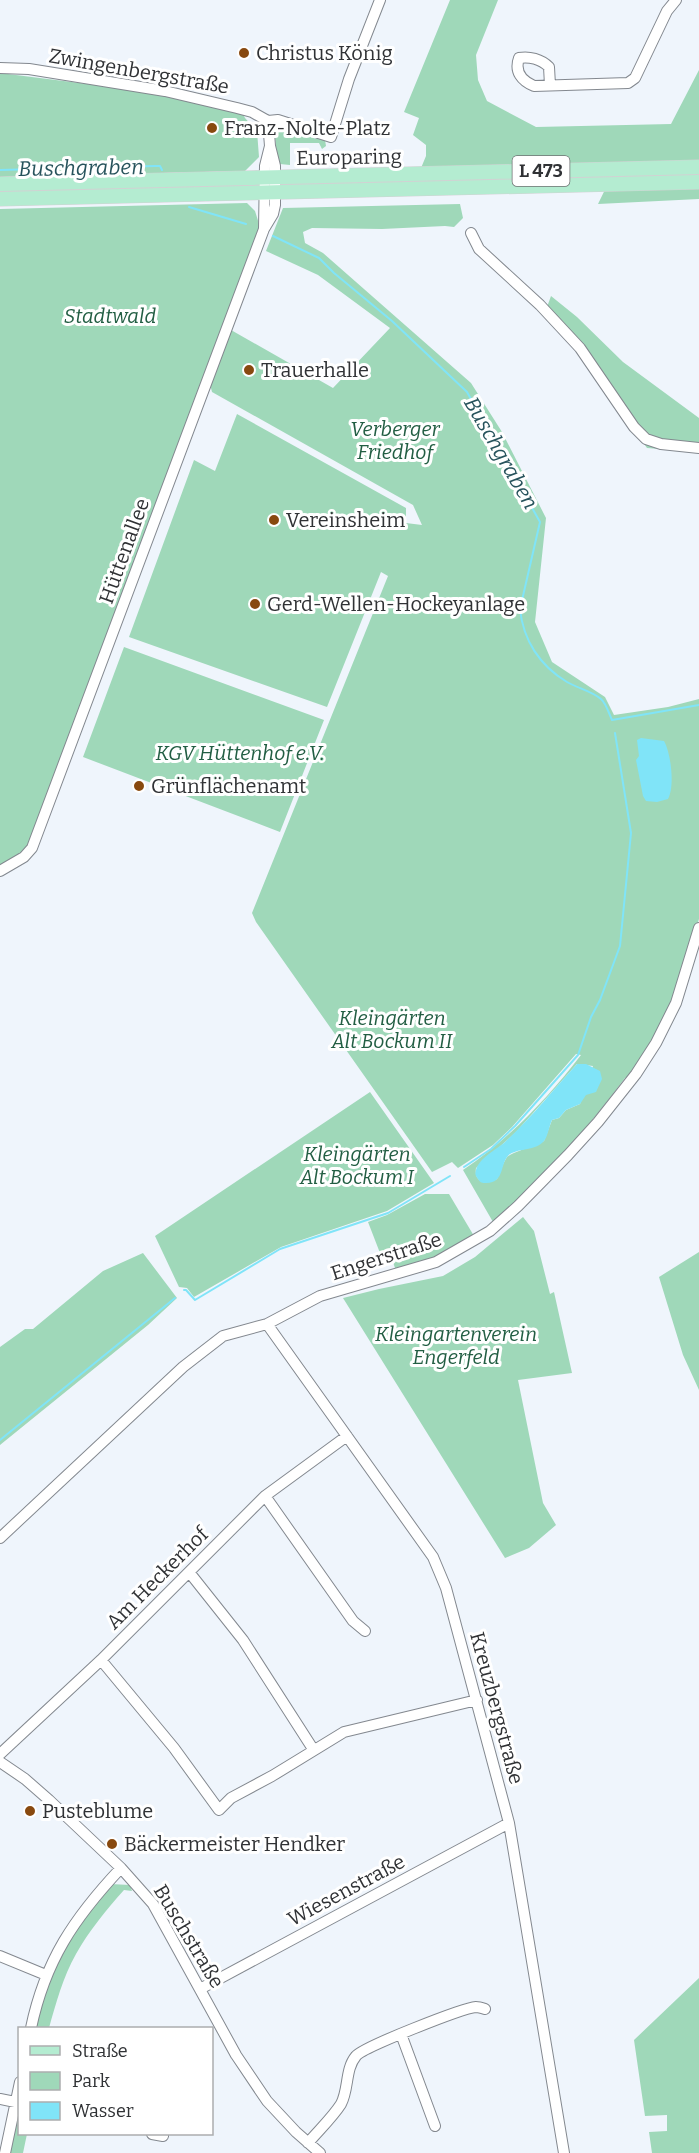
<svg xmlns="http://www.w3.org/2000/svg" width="699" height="2153" font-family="Bitter,serif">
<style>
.green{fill:#9fd8b9;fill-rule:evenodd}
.water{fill:#80e4f8}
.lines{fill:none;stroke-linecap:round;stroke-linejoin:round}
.stream{stroke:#80e4f8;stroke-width:2}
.minor-casing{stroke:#83888f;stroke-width:12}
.major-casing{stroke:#d1d2d3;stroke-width:15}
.minor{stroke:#fff;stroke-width:10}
.major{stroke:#b4ecd1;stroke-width:14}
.poi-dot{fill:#88490f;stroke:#fff;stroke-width:2}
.labels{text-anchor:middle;stroke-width:6;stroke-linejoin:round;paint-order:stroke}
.shield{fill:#fff;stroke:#6e7072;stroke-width:1.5}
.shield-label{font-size:18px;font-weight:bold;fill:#303235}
.poi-label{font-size:20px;fill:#303235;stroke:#fff;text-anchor:start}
.street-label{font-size:20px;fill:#303235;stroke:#fff}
.park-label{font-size:20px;font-style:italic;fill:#225e43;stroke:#fff}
.water-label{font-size:21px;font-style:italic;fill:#27535c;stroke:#fff}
</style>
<rect width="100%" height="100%" fill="#eff5fc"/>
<path class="green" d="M450 0H498L476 55 478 80 487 101 536 127 671 124 699 70V199L598 204 617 165 421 168 426 156V145L413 135 419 118 404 112Z
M0 73 151 92 243 114 245 118 257 131 259 157 245 171 0 177Z
M277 124 316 139 318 137 325 140 326 146 322 149 319 143H290V165L280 164 277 156 274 126Z
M247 203 255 211 260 227 27 852 0 866V209Z
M460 204 463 218 454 227 445 226 382 229 312 228 303 232 305 243 323 253 471 383 502 432 546 518 535 622 552 662 605 697 614 715 668 707 699 699V919L671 1006 655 1039 631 1076 625 1078C586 1130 544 1180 493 1222L463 1170C508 1140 548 1098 581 1055L576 1054 512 1127 493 1145 458 1168 452 1162 432 1172 256 922 252 913 388 576 381 572 327 707 129 637 194 460 215 471 237 414 406 508V523L422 525 413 505 212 392 210 384 231 330 333 388 390 328 318 275 266 251 283 208ZM577 1064 593 1066 580 1104 566 1110 559 1118 552 1120 544 1141C538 1144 509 1154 507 1157 503 1163 500 1172 497 1179 485 1184 474 1183 476 1168L516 1132Z
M551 296 577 317 623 362 699 418V452L647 448 547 307Z
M124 647 324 720 280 832 83 757Z
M370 1092 434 1183 387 1211 281 1247 194 1297 187 1288 179 1287 155 1236Z
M425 1194H449L474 1236 434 1259 396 1271 389 1250 380 1253 368 1222 387 1215Z
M523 1217 534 1231 550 1294 554 1292 572 1373 518 1380 543 1503 556 1525 529 1548 505 1558 343 1298 379 1289 443 1276 475 1257Z
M699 1252V1390L683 1355 659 1277Z
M143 1253 177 1298 148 1325 0 1445V1347L25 1329H33L103 1271Z
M110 1884 130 1885 132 1891 124 1890C106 1910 89 1931 76 1954 63 1977 56 2003 49 2028H34L62 1945Z
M699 1978V2153H652L649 2132 667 2131V2115L645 2116 634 2040Z
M19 2099 20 2134H27L23 2153H8Z"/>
<path class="water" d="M641 738 664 741C671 753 675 787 668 799L657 802 646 801 643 796 636 760 639 756 637 740Z
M577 1064H586L600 1071 602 1079 596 1092 586 1095 580 1104 566 1110 559 1118 552 1120C549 1126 548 1136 544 1141 535 1151 520 1148 510 1154 499 1162 506 1184 485 1183 481 1183 480 1182 478 1179 475 1175 475 1174 476 1170 479 1158 496 1150 505 1142 531 1118 553 1090 577 1064Z"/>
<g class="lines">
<path class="stream" d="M0 170 155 166H160L162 170
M189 207 246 224
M273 236 319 258 334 273 392 321 467 392 540 522 520 609C523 640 540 666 567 682 577 688 592 691 601 699 606 703 609 714 612 720L699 705
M464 1167 491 1149 515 1126 578 1055 591 1017 600 1000 620 946 631 833 615 733
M184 1290H186L195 1300 280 1249 388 1213 450 1176
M0 1440 175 1298"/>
<defs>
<path id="minor" d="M0 68 29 69 165 91 237 108 252 112 268 121 278 120 331 137 349 79 380 0
M550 85 549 67C541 59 529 56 519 58 514 72 522 81 534 86L628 83 635 78 667 11 676 0
M264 229 265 166 270 146
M471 233 479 249 540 305 580 348 634 427 646 439 661 444 699 448
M0 871 24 857 32 848 264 229 273 214 275 205V166L270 146 268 121
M267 1324 433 1557 446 1588 509 1823 564 2153
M265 1496 353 1621 365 1631
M0 1538 183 1367 223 1336 267 1324 320 1296 436 1262 490 1231 518 1206 568 1155 598 1122 636 1074 656 1043 676 1003 699 928
M189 1572 243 1640 313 1749
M101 1660 174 1748 219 1810 231 1798 272 1776 344 1732 477 1700
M0 1754 101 1660 265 1496 347 1436
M0 1762 25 1779 49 1800 121 1868 153 1904 236 2055 267 2101 296 2132 320 2153
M0 1956 46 1975
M200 1989 509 1823
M31 2028C45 1961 74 1918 121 1868
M401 2034 435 2126
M0 2099 20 2103
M152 2134 163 2136
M308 2143C318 2131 332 2118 341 2104 349 2089 345 2069 356 2056 363 2047 463 2008 476 2007 479 2007 482 2008 485 2009
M5 2153 20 2082"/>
<path id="major" d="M0 184 699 167
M0 199 699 182"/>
</defs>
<use href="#minor" class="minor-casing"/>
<use href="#major" class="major-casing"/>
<use href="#minor" class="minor"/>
<use href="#major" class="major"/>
</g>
<g class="poi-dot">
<circle cx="244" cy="53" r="6"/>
<circle cx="212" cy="128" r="6"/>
<circle cx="249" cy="370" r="6"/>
<circle cx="274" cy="520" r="6"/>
<circle cx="255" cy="604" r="6"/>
<circle cx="139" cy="786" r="6"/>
<circle cx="30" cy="1811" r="6"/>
<circle cx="112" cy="1844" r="6"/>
</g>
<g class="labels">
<rect class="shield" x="512.5" y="156" width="57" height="30" rx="4.5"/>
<g class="shield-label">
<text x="541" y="177">L 473</text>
</g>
<g class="poi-label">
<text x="256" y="60">Christus König</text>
<text x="224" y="135">Franz-Nolte-Platz</text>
<text x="261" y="377">Trauerhalle</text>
<text x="286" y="527">Vereinsheim</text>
<text x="267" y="611">Gerd-Wellen-Hockeyanlage</text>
<text x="151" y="793">Grünflächenamt</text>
<text x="42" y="1818">Pusteblume</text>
<text x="124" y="1851">Bäckermeister Hendker</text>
</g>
<g class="street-label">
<text transform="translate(139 71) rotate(10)" y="7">Zwingenbergstraße</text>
<text transform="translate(349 157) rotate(-1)" y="7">Europaring</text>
<text transform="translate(124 551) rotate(-70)" y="7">Hüttenallee</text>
<text transform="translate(386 1256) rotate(-18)" y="7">Engerstraße</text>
<text transform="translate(157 1578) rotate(-45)" y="7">Am Heckerhof</text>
<text transform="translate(497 1708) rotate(75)" y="7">Kreuzbergstraße</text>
<text transform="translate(346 1890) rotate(-28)" y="7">Wiesenstraße</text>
<text transform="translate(189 1936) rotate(59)" y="7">Buschstraße</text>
</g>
<g class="park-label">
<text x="110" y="323">Stadtwald</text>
<text x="395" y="436">Verberger<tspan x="395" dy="23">Friedhof</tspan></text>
<text x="240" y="760">KGV Hüttenhof e.V.</text>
<text x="392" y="1025">Kleingärten<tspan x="392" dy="23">Alt Bockum II</tspan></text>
<text x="357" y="1161">Kleingärten<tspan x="357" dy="23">Alt Bockum I</tspan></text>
<text x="456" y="1341">Kleingartenverein<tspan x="456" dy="23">Engerfeld</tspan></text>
</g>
<g class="water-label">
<text transform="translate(81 168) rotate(-1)" y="7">Buschgraben</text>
<text transform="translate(501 453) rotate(60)" y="7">Buschgraben</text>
</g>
</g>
<rect x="18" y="2027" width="195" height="108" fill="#ffffff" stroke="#acadae" stroke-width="1.5"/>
<rect x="30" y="2046" width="30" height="9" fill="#b4ecd1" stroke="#acadae" stroke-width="1.5"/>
<text x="72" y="2057" font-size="18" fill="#303235">Straße</text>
<rect x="30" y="2072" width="30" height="18" fill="#9fd8b9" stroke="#acadae" stroke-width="1.5"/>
<text x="72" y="2087" font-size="18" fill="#303235">Park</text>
<rect x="30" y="2102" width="30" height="18" fill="#80e4f8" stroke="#acadae" stroke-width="1.5"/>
<text x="72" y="2117" font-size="18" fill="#303235">Wasser</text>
</svg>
